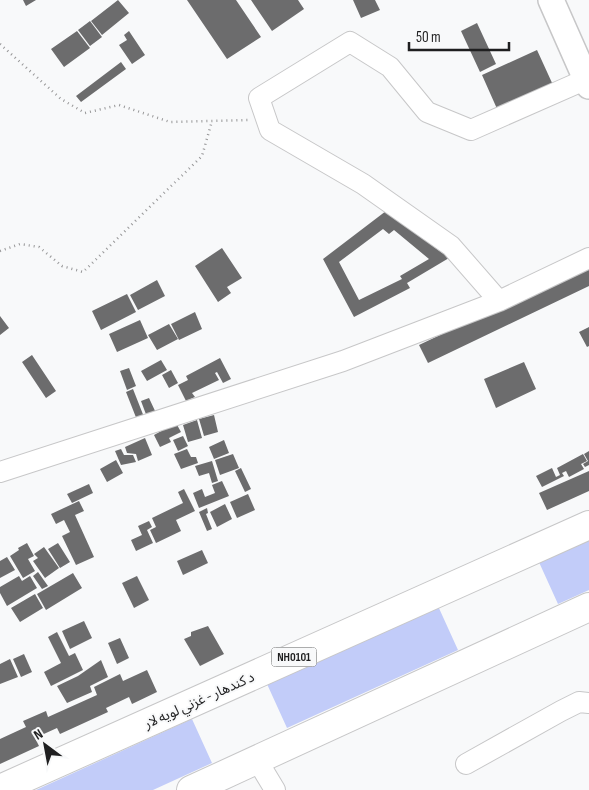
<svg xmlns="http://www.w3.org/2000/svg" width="589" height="790" font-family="'Sofia Sans Condensed','Noto Sans Arabic',sans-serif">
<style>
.green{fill:#c2ccf9}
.building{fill:#6c6c6d;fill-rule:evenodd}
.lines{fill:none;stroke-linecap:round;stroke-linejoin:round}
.minor-casing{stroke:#c7c7c8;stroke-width:22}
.major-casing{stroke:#c7c7c8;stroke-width:28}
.highway-casing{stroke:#c7c7c8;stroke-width:30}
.path{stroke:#969697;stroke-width:2.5;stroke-dasharray:1 4;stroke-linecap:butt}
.minor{stroke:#fff;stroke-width:20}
.major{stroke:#fff;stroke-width:25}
.highway{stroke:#fff;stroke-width:28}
.labels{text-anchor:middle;stroke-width:4;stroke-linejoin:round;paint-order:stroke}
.shield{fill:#f8f9fa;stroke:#606061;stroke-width:1}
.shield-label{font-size:12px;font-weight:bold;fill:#1f1f20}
.street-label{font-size:14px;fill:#1f1f20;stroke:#f8f9fa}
</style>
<rect width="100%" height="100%" fill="#f8f9fa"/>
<path class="green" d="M589 537V590L558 604 538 560Z
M438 606 458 650 287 728 267 684Z
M192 719 212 763 153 790H36Z"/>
<path class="building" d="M23 0H36L26 6Z
M118 0 129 13 102 35 91 21Z
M187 0H236L261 37 227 59Z
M251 0H298L304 9 272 31Z
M353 0H375L380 10 361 18Z
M90 21 102 37 90 46 78 30Z
M477 23 496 64 480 72 461 31Z
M77 31 90 48 64 67 51 49Z
M129 31 145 55 132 64 119 45 127 40 124 35Z
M537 50 553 85 498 111 482 75Z
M121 62 126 69 81 102 76 96Z
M386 211 449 258 407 283 410 288 354 317 323 259ZM383 229 389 234 394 230 429 259 400 276 402 279 359 300 339 262Z
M222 248 242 278 227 287 231 293 218 302 195 266Z
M589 264V286L428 363 419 345Z
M157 280 165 296 138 310 130 295Z
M127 294 136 312 101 330 92 311Z
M195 312 202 329 179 340 171 324Z
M0 316 9 328 0 335Z
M140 320 148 338 117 352 109 334Z
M169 324 178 339 157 350 148 335Z
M589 327V346L587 347 579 332Z
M32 355 56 391 46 398 22 362Z
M220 358 231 379 223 383 217 372 215 373 219 380 192 393 195 397 186 401 178 385 188 380 186 376Z
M161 360 167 370 147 381 141 371Z
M524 362 536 389 496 408 484 379Z
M129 368 136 386 127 390 120 371Z
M171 370 178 383 169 388 162 375Z
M133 389 144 417 137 420 126 392Z
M149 398 156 413 147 417 141 401Z
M214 415 218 432 204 436 199 419Z
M197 420 202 438 188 442 183 425Z
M176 423 181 432 169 438 171 442 160 447 154 435Z
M183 436 188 446 178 451 173 440Z
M145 438 152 455 138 461 136 454 127 453 125 447Z
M224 440 229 453 214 459 209 447Z
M121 449 124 455H133L136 462 121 465 115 451Z
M187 449 191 457H196L198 463 181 469 174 454Z
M589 451V465L585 467 583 464 588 461 584 454Z
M233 454 239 468 220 475 215 460Z
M583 454 587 461 581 464 584 469 569 477 566 471 562 473 564 476 542 487 536 476 552 468 556 477 560 475 557 468Z
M116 460 123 473 107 482 100 469Z
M212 461 218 481 212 483 209 473 199 476 195 466Z
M241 468 251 489 245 492 235 471Z
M589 471V491L547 510 539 493Z
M222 481 229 496 199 508 193 493 202 489 205 497 215 493 212 485Z
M89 484 93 493 72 503 67 494Z
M184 489 195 511 176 520 181 531 156 543 150 530 156 527 152 518 183 503 178 492Z
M248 494 255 510 237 518 230 502Z
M79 501 84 511 75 515 94 557 76 565 62 536 70 532 64 520 56 524 51 514Z
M225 504 232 519 217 527 210 512Z
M207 508 208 513 206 514 212 529 207 531 199 512Z
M149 521 152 527 147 530 153 543 136 551 131 540 142 535 138 526Z
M27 543 34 556 28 559 35 571 23 578 10 556 19 550 18 548Z
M58 543 70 562 60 568 48 549Z
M44 547 59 568 45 578 33 561 38 558 34 554Z
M202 550 208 563 183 575 177 561Z
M7 557 15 570 0 578V561Z
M38 572 48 586 42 589 33 576Z
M73 573 82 588 46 610 37 594Z
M19 576 22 581 30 576 37 588 7 606 0 593V587Z
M137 576 149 600 134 608 122 583Z
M35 594 43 608 20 622 11 608Z
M84 621 92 638 70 649 62 631Z
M208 626 224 654 200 666 184 639 191 636V632Z
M57 632 69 656 75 653 83 670 51 686 44 672 61 663 48 637Z
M120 638 129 658 117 664 108 643Z
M24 654 32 672 21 677 13 659Z
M10 659 18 677 0 684V664Z
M101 660 108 677 90 686 92 692 67 703 57 686 78 676Z
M147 670 157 692 132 704 129 697 106 708 108 712 60 734 57 728 35 738 39 746 0 764V739L26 727 23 721 46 711 48 717 97 695 94 687 120 674 123 681Z"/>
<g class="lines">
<defs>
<path id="minor" d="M499 301 451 246 363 184 270 130 259 98 350 42 390 67 427 112 471 130 589 78
M0 472 343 361 499 301 589 258
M257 760 275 790
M466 764 561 711 579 702 589 703"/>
<path id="major" d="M551 0 589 86"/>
<path id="highway" d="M0 789 589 525
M191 790 589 607"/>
</defs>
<use href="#minor" class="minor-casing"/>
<use href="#major" class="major-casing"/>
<use href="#highway" class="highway-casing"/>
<path class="path" d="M0 44 61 99 85 113 119 105 170 122 251 120
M0 251 20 244 39 247 62 266 83 272 202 156 212 121"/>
<use href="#minor" class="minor"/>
<use href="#major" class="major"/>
<use href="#highway" class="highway"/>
</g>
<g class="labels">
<rect class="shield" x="271.5" y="647.5" width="45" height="19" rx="4"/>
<g class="shield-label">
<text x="294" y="661">NH0101</text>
</g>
<g class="street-label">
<text transform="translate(199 700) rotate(-24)" y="5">د کندهار - غزني لويه لار</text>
</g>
</g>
<g transform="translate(45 745) rotate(328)" stroke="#f8f9fa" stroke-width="4" paint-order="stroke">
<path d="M0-4L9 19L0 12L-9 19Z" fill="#1f1f20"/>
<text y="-8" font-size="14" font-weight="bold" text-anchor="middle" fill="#1f1f20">N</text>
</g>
<path d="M409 42v8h100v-8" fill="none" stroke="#1f1f20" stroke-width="2.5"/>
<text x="416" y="42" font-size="15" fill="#1f1f20" stroke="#f8f9fa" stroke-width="4" paint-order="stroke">50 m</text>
</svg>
